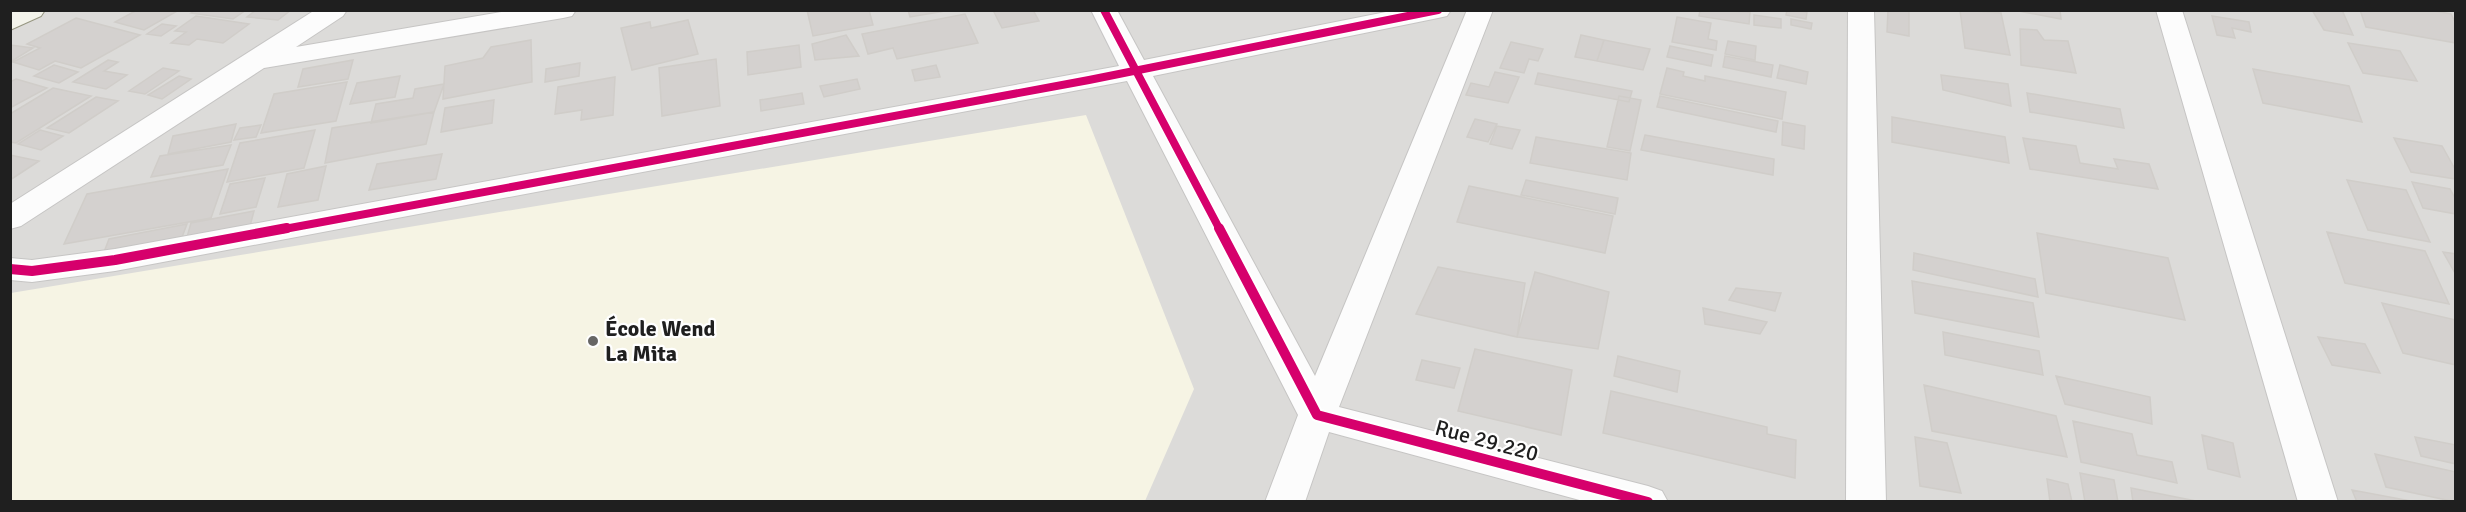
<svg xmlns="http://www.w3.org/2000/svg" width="2466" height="512" font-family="Signika,sans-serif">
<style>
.residential{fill:#dcdbd9}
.education{fill:#f6f4e4}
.building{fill:#d4d1cf;stroke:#d0cdc9;stroke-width:1.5}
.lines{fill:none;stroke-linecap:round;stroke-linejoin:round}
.street-casing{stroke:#c6c5c4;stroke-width:2}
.secondary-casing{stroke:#969680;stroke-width:2}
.street{fill:#fcfcfc;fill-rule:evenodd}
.secondary{fill:#f3f3eb;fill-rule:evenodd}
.cycleway-far1-casing{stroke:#fff;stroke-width:11}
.cycleway-casing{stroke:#fff;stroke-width:14}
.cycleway-far1{stroke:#d6006c;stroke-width:8}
.cycleway{stroke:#d6006c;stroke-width:10}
.poi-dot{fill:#676665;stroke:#fff;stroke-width:2}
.labels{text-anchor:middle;stroke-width:4.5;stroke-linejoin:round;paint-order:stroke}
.poi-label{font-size:22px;font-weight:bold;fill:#1f1f1f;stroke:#fff;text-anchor:start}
.street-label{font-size:22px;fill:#1f1f1f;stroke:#fff}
</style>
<rect width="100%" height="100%" fill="#edebe8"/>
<path class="residential" d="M11 11H2455V501H11Z"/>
<path class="education" d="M1086 115 1194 389 1145 501H11V293Z"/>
<path class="building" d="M137 10H179L144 30 115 22Z
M195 10H246L233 19 191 13Z
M256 10H291L278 20 247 17Z
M807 10H869L873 25 813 36Z
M908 10H951L910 17Z
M993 10H1033L1039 21 1002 28Z
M1700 10 1750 12 1749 24 1699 16Z
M1787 10 1807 12 1806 19 1786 15Z
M1888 10H1909V36L1887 32Z
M1960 10 2001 13 2010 55 1965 48Z
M2013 10H2060L2061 19Z
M2312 10H2342L2353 35 2324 30Z
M2360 10H2429L2451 14 2456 24V43L2366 27Z
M965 14 978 43 897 59 893 48 868 54 862 34Z
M1754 15 1781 19V28L1754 25Z
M196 16 249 24 223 43 197 39 189 45 171 43 186 32 175 31Z
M2212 16 2249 22 2251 32 2232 28 2235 38 2217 35Z
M1677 17 1711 23 1708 39 1717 41 1716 50 1672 42Z
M76 18 140 35 81 68 55 61 39 70 13 62 40 48 27 44Z
M1791 19 1812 23 1811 29 1791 25Z
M688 20 698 54 632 70 621 28 650 22 651 28Z
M162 24 176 26 161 36 147 34Z
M2020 29 2037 30 2044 40 2068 41 2076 73 2021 65Z
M846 35 859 56 815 60 812 44Z
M1581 35 1604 40 1597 61 1575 57Z
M531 40 532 82 443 99 445 66 483 58 491 47Z
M1604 40 1650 49 1643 70 1597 61Z
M1728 41 1756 46 1755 60 1725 54Z
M1511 42 1543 49 1538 61 1529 59 1524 73 1500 68Z
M2348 43 2400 51 2417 81 2363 73Z
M10 45 33 48 12 61Z
M799 45 801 67 748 75 747 52Z
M1670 46 1713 55 1711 66 1667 57Z
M1725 56 1773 65 1771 77 1723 67Z
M716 59 720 106 662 116 659 68Z
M108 60 118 62 104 71 127 75 106 89 73 82Z
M353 60 348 79 298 87 303 69Z
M580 63 579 76 545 82 546 69Z
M54 65 78 72 59 83 34 76Z
M936 65 940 77 915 81 912 70Z
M1780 65 1808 72 1806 84 1777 78Z
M163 68 179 71 145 94 129 91Z
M1667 68 1684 72 1683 76 1705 81V76L1786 92 1782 119 1660 94Z
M2253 69 2349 86 2362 122 2263 103Z
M1495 72 1519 77 1508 103 1466 95 1471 83 1489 87Z
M1538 73 1632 91 1629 102 1535 84Z
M1941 75 2008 84 2011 106 1943 90Z
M179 76 191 79 162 99 148 95Z
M400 76 395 97 350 104 357 83Z
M615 77 613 115 581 120 582 110 555 114 558 87Z
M16 79 47 88 10 108V82Z
M857 79 860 89 824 97 820 86Z
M347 82 336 121 261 133 274 94Z
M444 84 434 112 371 123 376 104 413 98 415 89Z
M53 88 91 96 16 143 10 142V114Z
M802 93 804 104 761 111 760 100Z
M2027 93 2120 109 2124 128 2030 112Z
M1619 96 1641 100 1630 151 1607 147Z
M1660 96 1778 121 1776 132 1657 107Z
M96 97 118 101 69 133 47 128Z
M494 100 492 123 441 132 445 108Z
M434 112 426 144 325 163 332 128Z
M1892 117 2005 137 2009 163 1892 142Z
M1475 119 1497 124 1488 142 1467 137Z
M1783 122 1805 126 1804 149 1782 145Z
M236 124 231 142 168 154 173 136Z
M261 125 256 137 234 140 240 128Z
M1497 126 1520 130 1512 149 1490 144Z
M40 130 63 136 41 150 18 144Z
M315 130 304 168 227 182 240 143Z
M1645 135 1774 159 1773 175 1641 150Z
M1536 137 1631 153 1627 180 1530 163Z
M2023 138 2076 146 2080 163 2118 169 2114 159 2149 164 2158 189 2030 169Z
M2394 138 2442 146 2456 171V179L2411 172Z
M231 145 223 165 151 177 160 156Z
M442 154 436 179 369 190 377 164Z
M10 155 39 161 10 180Z
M326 166 318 200 278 207 287 174Z
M228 169 211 218 64 244 87 194Z
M265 178 256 207 220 214 230 184Z
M1526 180 1618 198 1615 214 1521 195Z
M2347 180 2406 190 2430 242 2368 230Z
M2412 182 2450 189 2456 200V214L2423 208Z
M1469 186 1613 216 1605 253 1457 222Z
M254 211 250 226 187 237 191 223Z
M187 224 182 237 104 252 109 239Z
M2327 232 2425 251 2449 304 2345 283Z
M2037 233 2168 258 2185 320 2046 293Z
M2443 252 2456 254V275Z
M1914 253 2035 279 2038 297 1913 270Z
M1438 267 1525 283 1517 337 1416 314Z
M1535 272 1609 292 1598 349 1517 337Z
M1912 281 2033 303 2039 337 1915 313Z
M1736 288 1781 293 1775 311 1729 300Z
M2382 303 2456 320V365L2403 353Z
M1703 308 1767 322 1760 334 1705 324Z
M1943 332 2039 351 2043 375 1945 355Z
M2318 337 2365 344 2380 373 2332 365Z
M1475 349 1572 370 1561 435 1458 411Z
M1618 356 1680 371 1677 392 1614 376Z
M1422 360 1460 368 1454 388 1416 380Z
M2056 376 2150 397 2152 424 2065 404Z
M1924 385 2056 416 2067 457 1932 431Z
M1611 391 1767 427V434L1796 440 1795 478 1603 433Z
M2073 421 2132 434 2137 455 2172 462 2177 483 2081 462Z
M2202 435 2233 443 2240 477 2208 469Z
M1915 437 1947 443 1961 493 1920 486Z
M2415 437 2456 445V464L2421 456Z
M2375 454 2456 472V502L2386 487Z
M2080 473 2114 480 2118 502H2085Z
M2047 479 2068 484 2072 502H2050Z
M2131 488 2201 502H2133Z
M2352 490 2416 502H2357Z"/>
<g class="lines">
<defs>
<path id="street" d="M315 10H347L343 16 296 47 513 10H576L572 16 563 18 264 68 21 226 10 229V204Z
M1091 10H1117L1144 60 1396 10H1451L1447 16 1438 18 1153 76 1315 376 1467 10H1493L1339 407 1648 486 1662 491 1668 502H1587L1329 432 1305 502H1265L1298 415 1127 81 115 271 32 282 10 280V258L32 260 115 249 1119 66Z
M1848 10H1874L1886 502H1846Z
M2156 10H2182L2338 502H2298Z"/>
<path id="secondary" d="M45 10 41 16 10 30V11Z"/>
</defs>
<use href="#street" class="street-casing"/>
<use href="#secondary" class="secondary-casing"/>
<use href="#street" class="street"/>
<use href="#secondary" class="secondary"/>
<defs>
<path id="cycleway-far1" d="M1104 10 1220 230
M279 230 1089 80 1438 10"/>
<path id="cycleway" d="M1219 228 1317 415 1648 502
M10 269 32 271 115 260 287 228"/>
</defs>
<use href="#cycleway-far1" class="cycleway-far1-casing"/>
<use href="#cycleway" class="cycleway-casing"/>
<use href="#cycleway-far1" class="cycleway-far1"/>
<use href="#cycleway" class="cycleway"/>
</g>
<circle class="poi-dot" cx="593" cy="341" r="6"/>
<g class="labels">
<g class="poi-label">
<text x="605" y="336">École Wend<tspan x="605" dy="25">La Mita</tspan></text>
</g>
<g class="street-label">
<text transform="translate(1487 440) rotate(15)" y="8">Rue 29.220</text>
</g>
</g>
<rect width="2466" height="512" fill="none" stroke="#1f1f1f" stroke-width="24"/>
</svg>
